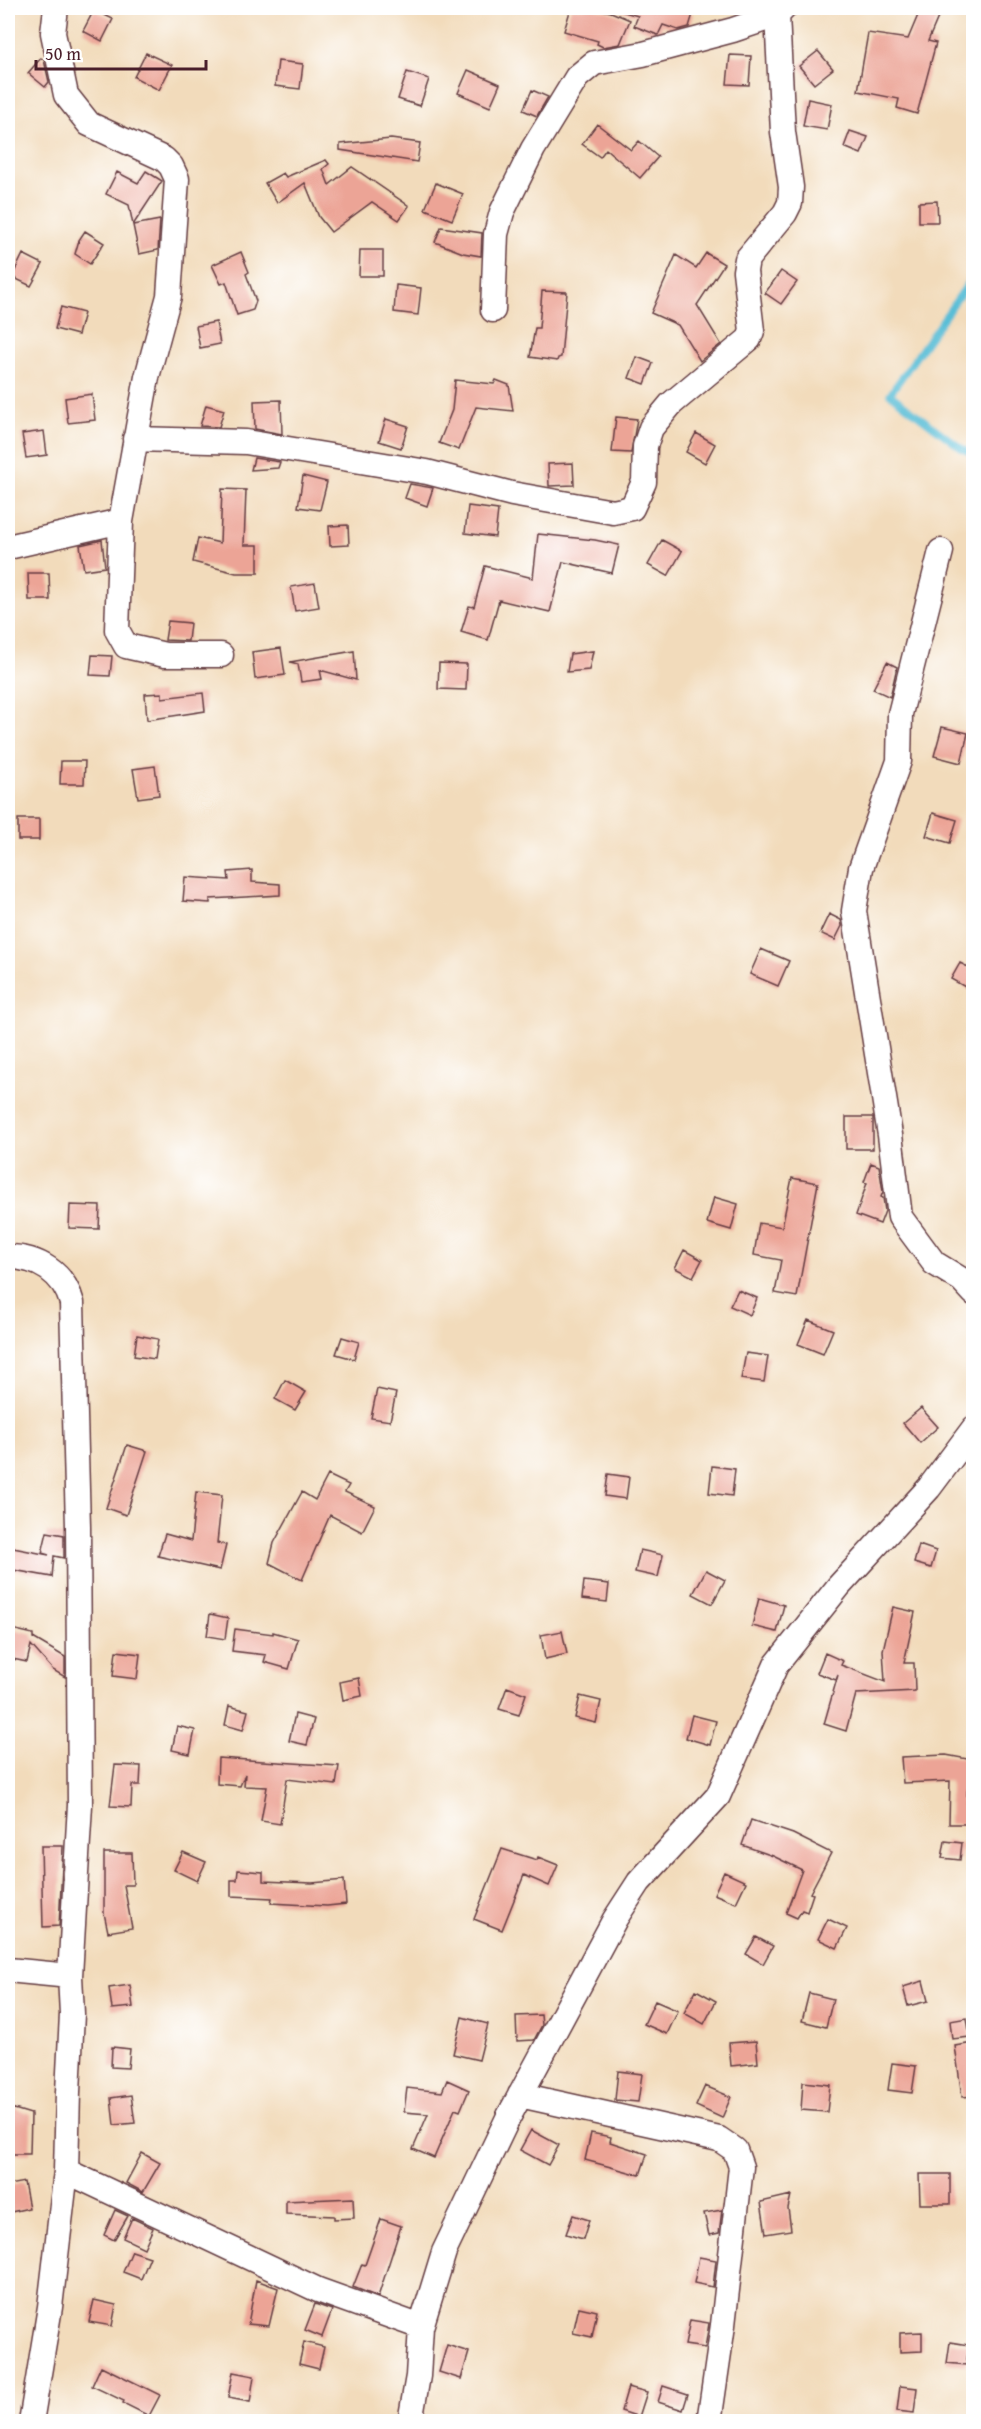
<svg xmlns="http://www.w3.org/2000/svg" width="981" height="2429" font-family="'Gentium Book Plus',serif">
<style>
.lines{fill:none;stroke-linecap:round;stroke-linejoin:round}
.stream{stroke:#58bdd6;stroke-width:7}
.building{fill:#eca496}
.street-casing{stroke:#633b41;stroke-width:27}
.street{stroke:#fff;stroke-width:24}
</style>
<rect width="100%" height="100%" fill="#fff"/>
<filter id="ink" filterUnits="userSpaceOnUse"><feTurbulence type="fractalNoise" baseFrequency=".0167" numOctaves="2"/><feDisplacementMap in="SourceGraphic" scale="12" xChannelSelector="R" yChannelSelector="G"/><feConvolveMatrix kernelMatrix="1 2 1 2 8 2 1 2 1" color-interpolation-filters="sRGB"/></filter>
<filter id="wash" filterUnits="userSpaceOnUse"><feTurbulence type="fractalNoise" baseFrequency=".008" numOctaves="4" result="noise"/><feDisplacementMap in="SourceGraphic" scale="24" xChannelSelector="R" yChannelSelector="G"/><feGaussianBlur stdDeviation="1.35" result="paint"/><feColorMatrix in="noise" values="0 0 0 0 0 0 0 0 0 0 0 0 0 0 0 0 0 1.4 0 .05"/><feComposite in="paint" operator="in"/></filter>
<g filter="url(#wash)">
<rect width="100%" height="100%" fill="#f2dbbb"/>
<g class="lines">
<path class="stream" d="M974 275 890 394 961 448 974 454"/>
</g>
<g id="blocks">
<path class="building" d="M571 8H593L611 12 630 20 620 44 603 47 597 44 598 41 564 31Z
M622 8H675L693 14 689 27 678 30 663 25 658 35 634 26 638 16 621 11Z
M921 8H942L928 41 936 43 917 114 897 108 899 99 858 91 868 33 908 39Z
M94 10 113 19 102 41 83 31Z
M818 51 833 69 814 84 799 66Z
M146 53 172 65 159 90 134 77Z
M730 55 751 56 749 85 727 84Z
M41 58 44 60 49 82 45 87 28 73Z
M278 61 303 64 300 89 275 86Z
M468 70 500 84 490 107 458 93Z
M407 72 429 79 420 106 398 99Z
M532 90 548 97 537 116 523 110Z
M808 99 832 104 827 130 803 126Z
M597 124 631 150 639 141 658 157 640 178 606 149 600 157 582 144Z
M850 131 868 137 861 154 844 147Z
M391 139 420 143 417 162 340 150V144Z
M326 160 329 164 323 169 329 185 352 167 409 206 399 220 372 202 331 232 319 217 305 183 277 203 265 183 283 173 286 177Z
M146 171 162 181 133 225 129 205 106 194 117 172 138 183Z
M436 183 463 194 452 220 425 209Z
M937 201 938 222H919V202Z
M160 220 158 250 139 254 133 225Z
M441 227 482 233 481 256 463 253 435 242Z
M85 231 104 243 90 264 75 254 79 240Z
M360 250H383V276H359Z
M241 252 249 272 246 274 256 301 253 310 237 315 226 282 221 284 212 265Z
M706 253 724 264 697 305 721 344 700 361 678 325 651 313 676 255 696 268Z
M23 254 43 264 31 286 12 277Z
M781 271 797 282 781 304 765 293Z
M396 285 421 288 418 315 394 312Z
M542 291 567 292 561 357 558 358 557 361 530 357 535 328H539Z
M61 307 84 313 78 335 55 329Z
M216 322 220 344 200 348 196 326Z
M637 357 653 363 645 384 629 378Z
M455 380 494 384 496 380 509 385 513 411 476 407 459 450 439 443 452 410Z
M92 394 95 420 68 423 65 398Z
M281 400 282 434 255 429 254 401Z
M206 405 224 410 219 427 200 426Z
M616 417 637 419 631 453 612 452Z
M386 419 408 426 401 448 379 441Z
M44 431 47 455 26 458 22 434Z
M696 433 715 444 705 463 686 452Z
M254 458 280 462 278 468 251 470Z
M573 463 574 485 549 486 548 464Z
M303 476 327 482 320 510 298 507Z
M410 484 433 488 427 506 405 498Z
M222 489 246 490 244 545H258V573H236L193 562 198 538 220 543Z
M468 506 498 510 495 537 465 533Z
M348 525 349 545 330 546 329 526Z
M538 534 595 540 619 545 612 573 563 562 550 612 499 600 488 640 461 632 469 606 474 607 485 566 533 578Z
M102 540 105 567 84 570 80 545Z
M662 540 682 551 668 576 648 565Z
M28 573H49L50 600H29Z
M315 583 319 607 295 611 291 587Z
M168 621 190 623 188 641 165 640Z
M281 648 285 675 255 679 252 652Z
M354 651 356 680 320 670 322 679 301 682 298 664 290 662Z
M593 651 589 670 567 672 570 654Z
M92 655 112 656 110 676 90 675Z
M887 662 897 667 890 697 873 689Z
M439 663 467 664 466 690 438 689Z
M162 693V698L203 693 205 711 147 720 145 694Z
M942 727 968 733 961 763 934 756Z
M61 761H85L84 784H60Z
M155 766 159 795 138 798 133 769Z
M933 813 957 820 950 843 926 836Z
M18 819H39V840H18Z
M252 870V882L280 884V895L210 899V903L183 901 185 877 229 880 228 872Z
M829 914 841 920 842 926 835 940 820 933Z
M761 949 789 961 778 986 750 974Z
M960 963 974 970V992L951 979Z
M846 1117H873V1149H846Z
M871 1163 879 1166 883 1192 881 1197 883 1198 885 1211 880 1224 856 1215 867 1183 864 1182Z
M792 1178 818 1183 797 1297 775 1293 781 1260 754 1255 759 1223 782 1227Z
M714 1197 738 1204 731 1230 707 1223Z
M70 1205 100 1206 99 1229 69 1228Z
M684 1250 702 1260 693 1277 675 1268Z
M738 1290 757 1298 750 1315 730 1306Z
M808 1320 833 1330 823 1354 798 1344Z
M137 1335 158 1339 155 1359 134 1356Z
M342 1337 359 1342 354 1359 336 1354Z
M746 1353 768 1356 764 1382 741 1379Z
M285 1380 306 1392 295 1410 275 1399Z
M377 1389 396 1393 390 1421 371 1418Z
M921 1408 938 1427 920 1443 903 1423Z
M127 1445 147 1451 126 1515 106 1508Z
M712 1466 735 1469 732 1496 709 1493Z
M608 1474 629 1477 626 1499 605 1496Z
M328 1475 349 1485 345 1492 375 1506 362 1532 330 1515 302 1580 269 1563 274 1543 302 1492 315 1500Z
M196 1492 222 1495 217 1543 226 1545 220 1570 158 1556 165 1534 191 1541Z
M47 1532 64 1535V1558L54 1556 52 1577 8 1569V1547L49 1555 42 1553Z
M919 1545 936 1551 931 1568 914 1563Z
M640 1550 663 1555 658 1577 635 1572Z
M706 1570 725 1580 712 1604 693 1594Z
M584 1581 609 1584 607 1602 582 1599Z
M759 1598 784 1605 777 1632 752 1626Z
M893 1607 915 1612 904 1663H914L915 1691 856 1694 846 1731 824 1724 838 1675 836 1680 817 1673 825 1653 843 1661 841 1665 885 1682 883 1650Z
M210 1614 228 1618 225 1639 207 1636Z
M8 1628 33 1634V1638L65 1657V1677L53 1670 31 1645 27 1662 8 1658Z
M235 1629 273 1634V1632L298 1639 289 1669 264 1662 266 1655 232 1651Z
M562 1631 567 1654 545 1659 541 1635Z
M116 1651 140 1654 137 1679 113 1676Z
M359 1678 362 1696 343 1700 340 1682Z
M507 1687 526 1694 519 1715 499 1709Z
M580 1696 601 1701 596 1723 575 1718Z
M229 1706 248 1711 243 1730 225 1725Z
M295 1714 314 1719 307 1745 289 1741Z
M692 1715 716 1721 710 1745 686 1738Z
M177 1726 195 1730 190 1754 172 1750Z
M946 1755 973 1760 967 1792 966 1824H949L950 1781 903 1783 901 1757Z
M218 1758 339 1766 336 1785 287 1779 280 1824 261 1821 267 1787 244 1786 245 1774 240 1786 217 1784Z
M115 1765 141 1766 140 1785H132L131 1807 110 1806Z
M751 1820 793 1834 831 1853 810 1893 813 1894 807 1912 802 1910 797 1918 786 1913 802 1870 773 1856 742 1845Z
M945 1841 962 1843 960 1860 942 1858Z
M41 1846H63L59 1926 43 1927Z
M502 1849 537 1860 538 1857 558 1865 549 1886 524 1875 502 1930 474 1919Z
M183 1852 206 1862 197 1881 174 1870Z
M104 1853H132L133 1885H124L132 1928 108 1932 104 1913Z
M238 1870 263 1872V1881L312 1883 344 1880 346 1904 327 1906 271 1903 272 1898 231 1896V1880H237Z
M724 1872 746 1882 736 1903 714 1894Z
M828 1919 847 1928 837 1948 818 1939Z
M756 1937 773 1946 763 1964 746 1954Z
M923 1981 928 2001 908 2006 903 1987Z
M130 1985 133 2007 112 2009 109 1988Z
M696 1990 716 2001 704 2024 684 2013Z
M809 1993 833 1999 826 2027 802 2021Z
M655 2001 678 2011 667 2034 644 2024Z
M541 2015 542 2025 534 2040 517 2041 516 2016Z
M462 2017 488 2024 479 2060 453 2054Z
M967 2018 970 2037 952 2039 950 2021Z
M756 2041 758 2063 731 2066 729 2043Z
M974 2043V2096L962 2097 955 2046Z
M112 2047 130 2049 128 2068 111 2067Z
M892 2063 916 2066 912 2093 888 2090Z
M618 2071 642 2074 638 2102 615 2100Z
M447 2080 469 2090 460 2111 455 2109 434 2158 413 2149 428 2114 404 2112 407 2088 442 2092Z
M803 2082 830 2085 827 2112 801 2110Z
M705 2086 731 2097 722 2118 696 2106Z
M131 2095 135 2123 114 2125 111 2098Z
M11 2108 31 2114 30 2154H10Z
M531 2130 559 2145 548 2165 520 2150Z
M591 2133 611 2137 610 2142 647 2154 640 2175 585 2160Z
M142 2153 160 2163 143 2192 126 2183Z
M919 2174H950V2204H920Z
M24 2182 29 2208 11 2212 8 2185Z
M791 2195 788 2208 791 2230 766 2234 761 2202Z
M353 2198 354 2218 334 2219V2216L286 2214V2201Z
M115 2210 128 2216 114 2240 104 2235Z
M722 2210 719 2233 709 2235 704 2213Z
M573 2215 589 2220 583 2239 566 2234Z
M132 2218 153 2228 144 2248 123 2238Z
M381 2219 401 2226 378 2297 353 2287 362 2264 365 2265Z
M132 2251 150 2257 141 2279 123 2272Z
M699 2257 716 2260 713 2287 694 2283Z
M256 2280 278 2288 269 2326 248 2324Z
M94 2300 116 2305 112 2326 89 2322Z
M315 2304 332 2310 322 2337 305 2330Z
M579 2307 597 2311 592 2337 573 2333Z
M690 2320 709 2323 705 2348 685 2345Z
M922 2332V2351L900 2352V2333Z
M304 2342 324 2347 319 2369 299 2364Z
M950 2342 969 2345 966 2365 947 2363Z
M447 2345 469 2352 461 2379 439 2372Z
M101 2366 160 2395 149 2416 123 2403 124 2401 92 2386Z
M233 2372 254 2376 250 2402 228 2398Z
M663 2386 688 2394 683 2410 658 2402Z
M900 2386 917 2388 914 2413 897 2411Z
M628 2387 647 2392 639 2417 621 2411Z"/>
</g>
</g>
<g filter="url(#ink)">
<use href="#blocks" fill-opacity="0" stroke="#633b41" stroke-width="1.5"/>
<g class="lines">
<defs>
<path id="street" d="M56 8 53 33 66 95 89 124 164 159 171 166 177 179 169 296 147 377 121 521 117 630 126 646 165 655H221
M493 310 496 234 502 212 533 149 577 77 594 63 643 54 733 30 777 15 784 8
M135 439 246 442 427 472 512 494 613 512 632 508 644 482 645 446 651 428 671 404 749 339 752 331 745 271 747 259 785 213 790 203 791 187 783 132 777 15
M8 547 121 521
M941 551 900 714 899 761 861 868 854 911 890 1135 900 1217 934 1263 962 1280 974 1293
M8 1257C38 1257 64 1273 72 1303L78 1527 80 1805 70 1976 72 2014 68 2092 66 2171 50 2307 31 2422
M8 1970 70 1976
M520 2095 719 2139 735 2150 741 2167 723 2325 709 2422
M66 2171 318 2290 421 2327
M410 2422 418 2376 421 2327 444 2252 509 2116 615 1919 639 1882 718 1796 776 1665 839 1586 929 1488 974 1428"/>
</defs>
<use href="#street" class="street-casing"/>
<use href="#street" class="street"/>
</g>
</g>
<rect width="981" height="2429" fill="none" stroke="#fff" stroke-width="30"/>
<path d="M36 60v9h170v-9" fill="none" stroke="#4a1f2b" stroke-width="3"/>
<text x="45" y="60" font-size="18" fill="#4a1f2b" stroke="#ffffff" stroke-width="4.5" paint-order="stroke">50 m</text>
</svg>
